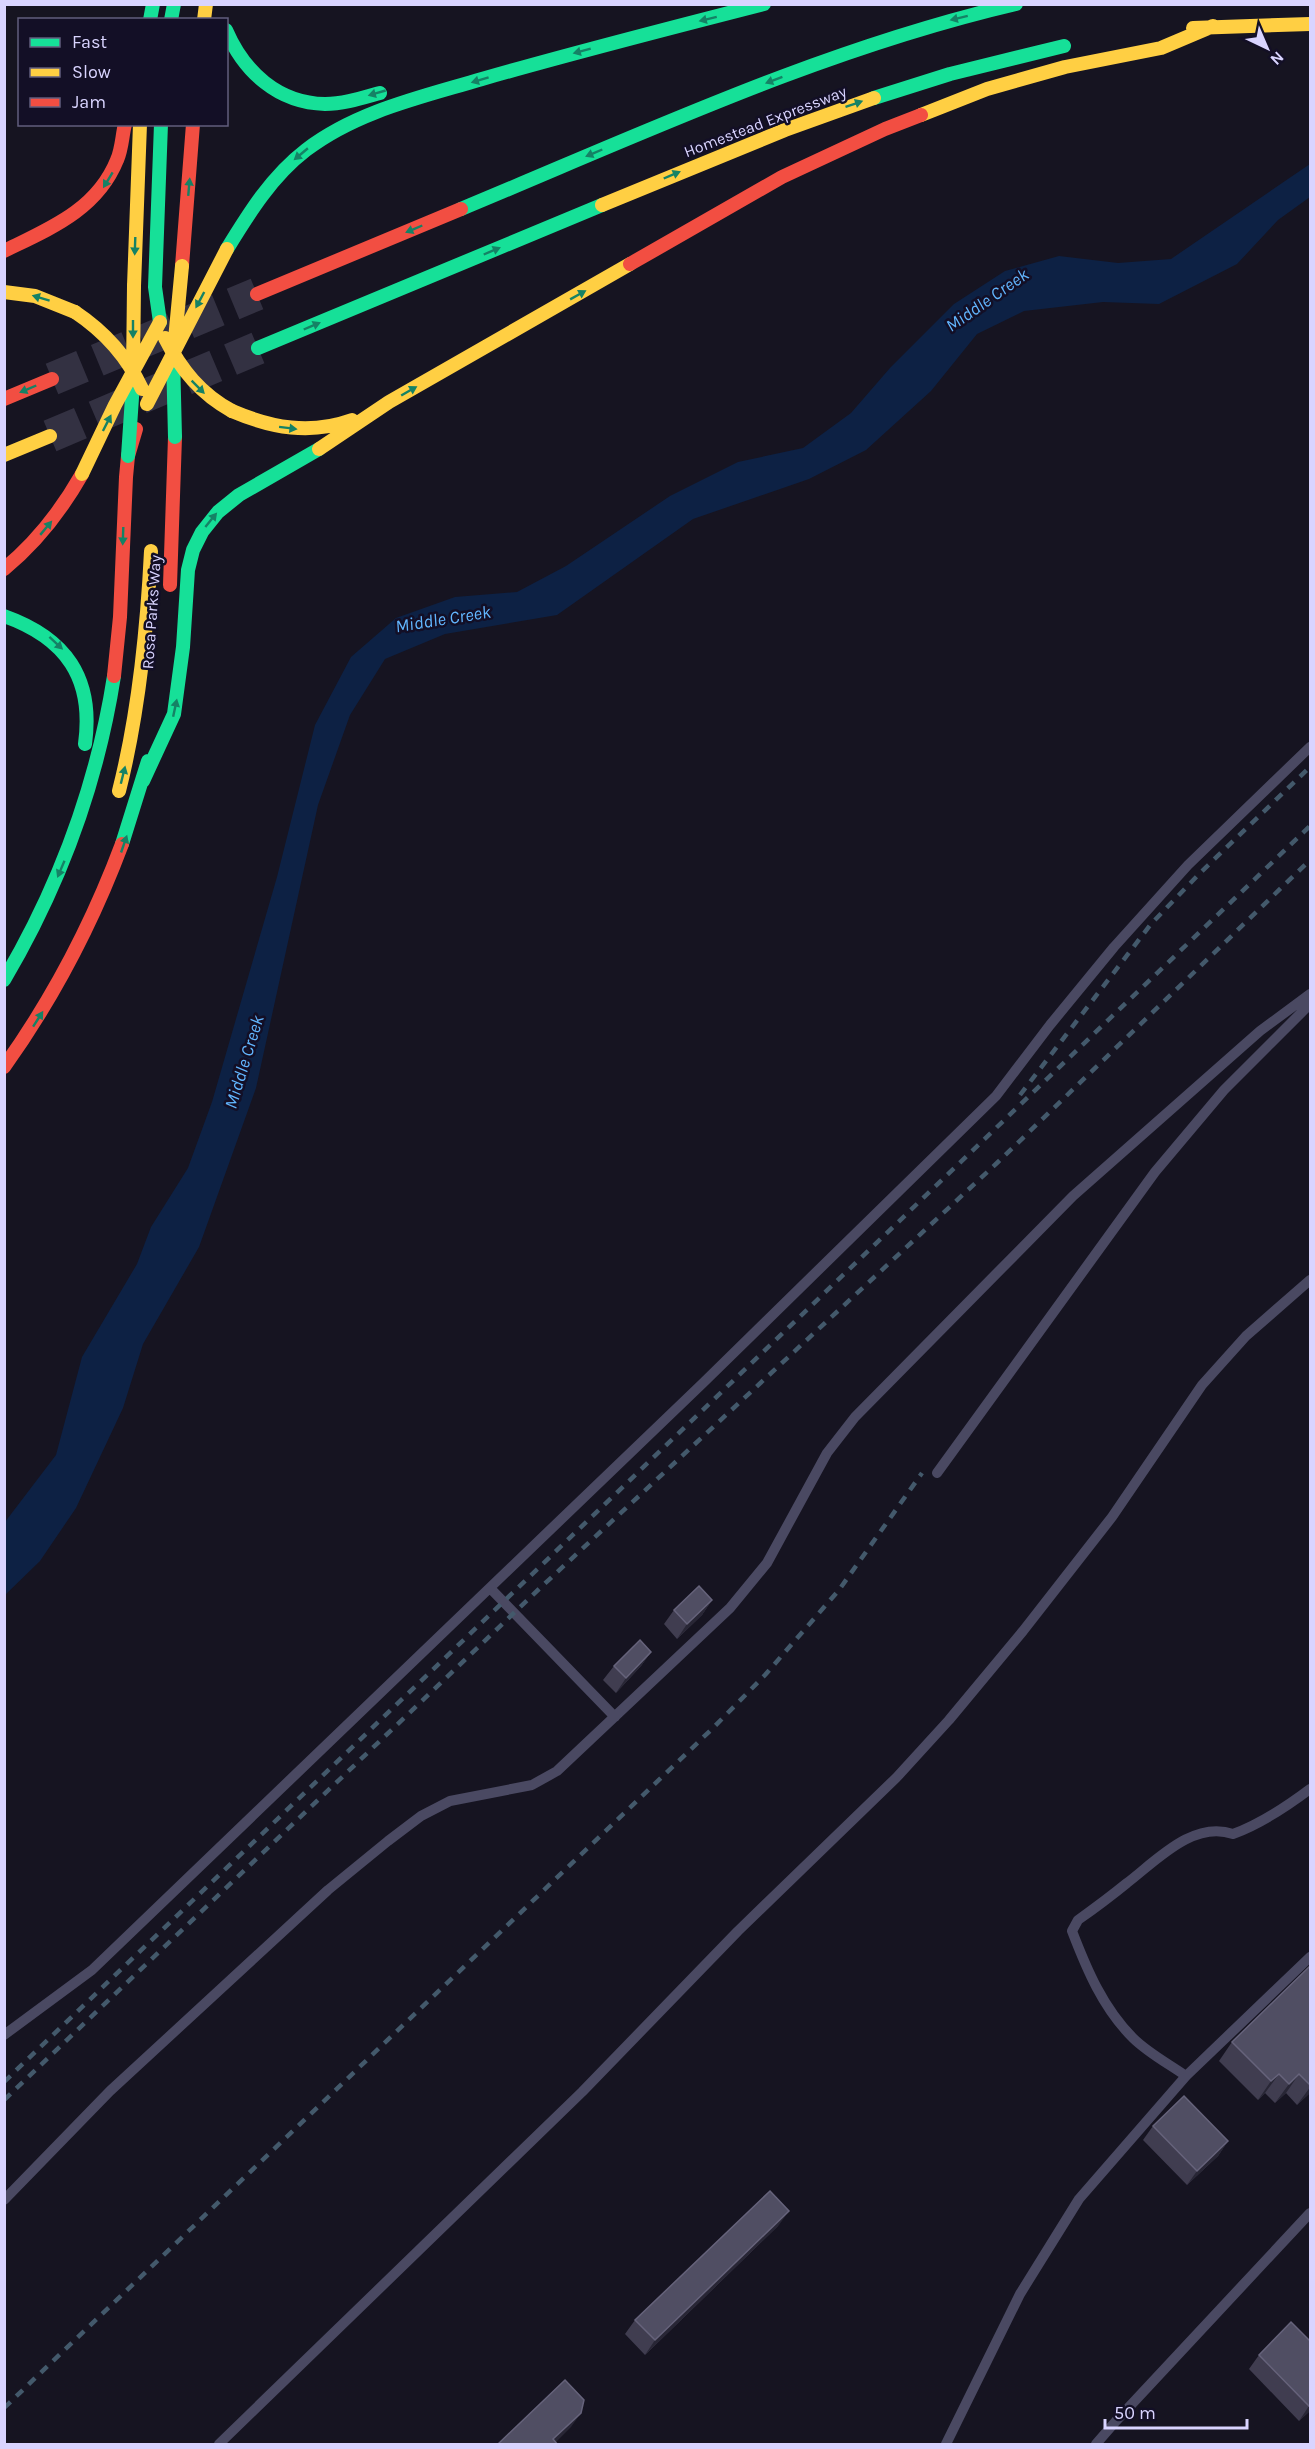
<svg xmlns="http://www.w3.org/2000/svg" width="1315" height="2449" font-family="Karla,sans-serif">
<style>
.water{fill:#0d2144}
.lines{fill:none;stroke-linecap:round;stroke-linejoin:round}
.highway-tunnel{stroke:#333142;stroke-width:33;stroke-dasharray:33 16;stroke-linecap:butt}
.lane{stroke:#4a4962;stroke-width:10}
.fast{stroke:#16e098;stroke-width:14}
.slow{stroke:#ffcf43;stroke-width:14}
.jam{stroke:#f24e42;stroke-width:14}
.rail{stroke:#43596b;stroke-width:4.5;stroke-dasharray:9 8;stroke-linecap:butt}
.fast-bridge{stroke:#16e098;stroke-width:14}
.slow-bridge{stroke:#ffcf43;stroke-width:14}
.wall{fill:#403d50}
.shaded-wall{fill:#282635}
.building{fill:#504e63;stroke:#66637b;stroke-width:1.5}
.oneway{fill:#158265}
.labels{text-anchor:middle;stroke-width:5;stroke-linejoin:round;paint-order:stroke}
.street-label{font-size:16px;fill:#d9d4ff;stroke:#130f26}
.water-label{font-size:18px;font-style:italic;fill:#62b6ff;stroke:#130f26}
</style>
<rect width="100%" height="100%" fill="#161421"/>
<path class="water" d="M1310 164V197L1278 220 1237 264 1159 304 1103 302 1024 311 977 334 931 391 866 450 809 479 693 519 557 615 445 634 385 659 350 715 318 805 256 1088 199 1247 143 1344 123 1408 76 1508 40 1561 5 1595V1522L56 1455 82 1357 137 1264 151 1227 188 1168 212 1102 277 877 315 725 351 657 396 618 455 597 517 592 566 566 670 496 738 462 803 448 851 413 890 368 954 304 1005 271 1059 256 1118 263 1171 259Z"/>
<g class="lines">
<path class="highway-tunnel" d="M52 379 257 294
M50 436 258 348"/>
<path class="lane" d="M937 1473 1155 1172 1224 1090 1310 1004
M490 1588 615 1717
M4 2035 92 1970 703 1383 996 1096 1050 1025 1114 947 1188 865 1310 747
M1186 2076C1169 2064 1148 2053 1133 2038 1103 2008 1087 1970 1072 1931L1078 1920C1095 1908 1111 1896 1127 1883 1156 1861 1193 1820 1233 1834 1261 1824 1286 1807 1310 1789
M4 2200 110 2091 328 1890 388 1841 421 1816 450 1801 532 1785 557 1771 730 1608 767 1563 827 1453 855 1417 1073 1196 1260 1031 1310 994
M219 2444 582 2092 738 1931 896 1778 949 1720 1023 1631 1112 1517 1202 1385 1246 1336 1310 1280
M946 2444 1020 2294 1079 2199 1186 2076 1310 1957
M1096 2444 1116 2421 1310 2213"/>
<path class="fast" d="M150 20 153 4
M171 20 174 4
M226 30C244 72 278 103 325 104 344 104 362 98 380 93
M874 98 950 74 1064 46
M461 209C644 133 823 49 1016 4
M227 249C249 213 272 176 306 150 357 111 422 97 482 79 576 52 670 28 764 4
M160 322 155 287 161 124
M258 348 602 205
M4 616C66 638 94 678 85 744
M143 781 174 714 183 647 188 570 193 550 202 532 218 512 239 495 319 449
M122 844 148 761
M4 980C60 885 97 785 114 676"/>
<path class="slow" d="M204 20 206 4
M1193 28 1310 24
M921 115 987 89 1065 67 1161 48 1213 26
M602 205 785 130 874 98
M134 286 140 124
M4 292 35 296 75 312
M232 411C272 428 310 435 352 420
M319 449 389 402 630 264
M4 455 50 436
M119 791C139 712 147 632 151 551"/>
<path class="jam" d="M4 251C49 229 97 210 117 160 122 149 122 136 125 124
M630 264 782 177 885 129 921 115
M182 266 193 124
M257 294 461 209
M4 399 52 379
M4 569C37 542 61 511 82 474
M170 585 175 437
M114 676 120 617 126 477 128 456 136 429
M4 1067C54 997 92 924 122 844"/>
<path class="rail" d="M1020 1095 1151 924 1200 873 1310 767
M4 2082 1310 826
M4 2100 539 1589 998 1162 1310 860
M4 2408 714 1727 765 1675 839 1590 922 1473"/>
<path class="fast-bridge" d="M173 356 175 437
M128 456 133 383"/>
<path class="slow-bridge" d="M75 312C105 332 127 356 142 389
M165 338C181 370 201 394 232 411
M174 350 182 266
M133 372 134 286
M147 404 227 249
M82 474 115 405 160 322"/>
</g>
<path class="wall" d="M712 1600 702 1615 677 1639 664 1624 674 1610Z
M651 1652 641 1666 616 1693 603 1680 614 1666Z
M1311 1965V2092L1297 2105 1286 2093 1275 2103 1265 2093 1258 2100 1219 2061 1232 2042Z
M1153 2126 1228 2141 1218 2156 1187 2185 1143 2140Z
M779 2225 645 2355 625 2334 635 2320Z
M1311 2342V2410L1299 2421 1249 2369 1259 2355Z"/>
<path class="shaded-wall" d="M712 1600 702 1615 677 1639 687 1624Z
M651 1652 641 1666 616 1693 626 1678Z
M1279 2074 1265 2093 1258 2100 1271 2081Z
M1299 2074 1286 2093 1275 2103 1289 2084Z
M1311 2086V2092L1297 2105Z
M1228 2141 1218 2156 1187 2185 1197 2171Z
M789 2211 779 2225 645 2355 655 2340Z
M1311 2405V2410L1299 2421 1309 2406Z
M581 2413 571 2427 553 2445V2439Z"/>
<path class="building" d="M699 1586 712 1600 687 1624 674 1610Z
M640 1640 651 1652 626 1678 614 1666Z
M1311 1965V2086L1299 2074 1289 2084 1279 2074 1271 2081 1232 2042Z
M1184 2096 1228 2141 1197 2171 1153 2126Z
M770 2191 789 2211 655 2340 635 2320Z
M1291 2322 1311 2342V2405L1309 2406 1259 2355Z
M565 2380 584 2400 581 2413 553 2439 558 2445H497Z"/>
<defs><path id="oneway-solid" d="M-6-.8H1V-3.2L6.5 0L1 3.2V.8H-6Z" transform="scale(1.5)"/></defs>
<g class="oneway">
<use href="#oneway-solid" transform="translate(959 18) rotate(166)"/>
<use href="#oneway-solid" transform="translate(708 19) rotate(166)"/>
<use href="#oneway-solid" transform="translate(582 51) rotate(165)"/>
<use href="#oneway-solid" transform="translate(480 80) rotate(163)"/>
<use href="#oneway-solid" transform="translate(774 80) rotate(159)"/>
<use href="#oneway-solid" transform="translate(377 93) rotate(164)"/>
<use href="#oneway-solid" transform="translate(854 104) rotate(-19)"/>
<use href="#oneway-solid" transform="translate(594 153) rotate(157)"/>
<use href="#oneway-solid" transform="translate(301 154) rotate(140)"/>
<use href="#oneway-solid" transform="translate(672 175) rotate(-23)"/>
<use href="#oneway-solid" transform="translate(108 180) rotate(121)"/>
<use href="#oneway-solid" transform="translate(189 187) rotate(-85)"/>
<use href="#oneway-solid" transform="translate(414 229) rotate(157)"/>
<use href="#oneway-solid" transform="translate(135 246) rotate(92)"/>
<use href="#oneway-solid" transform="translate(492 251) rotate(-23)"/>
<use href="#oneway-solid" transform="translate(578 295) rotate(-29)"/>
<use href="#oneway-solid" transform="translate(41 298) rotate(-163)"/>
<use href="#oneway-solid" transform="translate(200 300) rotate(118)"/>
<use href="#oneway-solid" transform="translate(312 326) rotate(-23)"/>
<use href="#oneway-solid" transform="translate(133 329) rotate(90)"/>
<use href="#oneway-solid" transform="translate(198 387) rotate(45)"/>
<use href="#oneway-solid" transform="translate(28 389) rotate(157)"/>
<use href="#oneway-solid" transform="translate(409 391) rotate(-30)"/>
<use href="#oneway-solid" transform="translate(107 423) rotate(-63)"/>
<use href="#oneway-solid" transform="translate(288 428) rotate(7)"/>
<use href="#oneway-solid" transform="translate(211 520) rotate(-51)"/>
<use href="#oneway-solid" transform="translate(46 528) rotate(-50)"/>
<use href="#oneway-solid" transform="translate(123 536) rotate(92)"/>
<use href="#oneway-solid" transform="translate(56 643) rotate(43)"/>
<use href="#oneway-solid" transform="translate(175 708) rotate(-78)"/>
<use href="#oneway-solid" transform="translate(123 775) rotate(-76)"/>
<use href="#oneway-solid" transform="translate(124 844) rotate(-71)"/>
<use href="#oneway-solid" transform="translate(61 869) rotate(113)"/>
<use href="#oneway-solid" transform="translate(38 1019) rotate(-57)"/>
</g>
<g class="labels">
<g class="street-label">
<text transform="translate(765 121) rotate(-21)" y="6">Homestead Expressway</text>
<text transform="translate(151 612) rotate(-86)" y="6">Rosa Parks Way</text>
</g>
<g class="water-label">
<text transform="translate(987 300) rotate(-35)" y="6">Middle Creek</text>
<text transform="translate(443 619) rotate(-9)" y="6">Middle Creek</text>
<text transform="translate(244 1062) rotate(-73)" y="6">Middle Creek</text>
</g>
</g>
<rect width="1315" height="2449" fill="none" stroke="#d9d4ff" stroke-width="12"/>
<rect x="18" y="18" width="210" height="108" fill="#130f26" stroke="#625e7d" stroke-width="1.5"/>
<rect x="30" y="38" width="30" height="9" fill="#16e098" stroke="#625e7d" stroke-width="1.5"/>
<text x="72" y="48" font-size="18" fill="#d9d4ff">Fast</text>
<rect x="30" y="68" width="30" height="9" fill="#ffcf43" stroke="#625e7d" stroke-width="1.5"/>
<text x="72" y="78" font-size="18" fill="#d9d4ff">Slow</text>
<rect x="30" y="98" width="30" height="9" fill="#f24e42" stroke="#625e7d" stroke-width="1.5"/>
<text x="72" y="108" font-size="18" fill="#d9d4ff">Jam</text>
<g transform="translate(1267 48) rotate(136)" stroke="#130f26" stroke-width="4.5" paint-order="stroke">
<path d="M0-4.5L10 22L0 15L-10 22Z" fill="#d9d4ff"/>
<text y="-9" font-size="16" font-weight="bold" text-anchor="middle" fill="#d9d4ff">N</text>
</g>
<path d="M1105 2419v9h142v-9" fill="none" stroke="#d9d4ff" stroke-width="3"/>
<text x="1114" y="2419" font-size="18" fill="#d9d4ff" stroke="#130f26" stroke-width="4.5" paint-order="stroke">50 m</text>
</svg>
